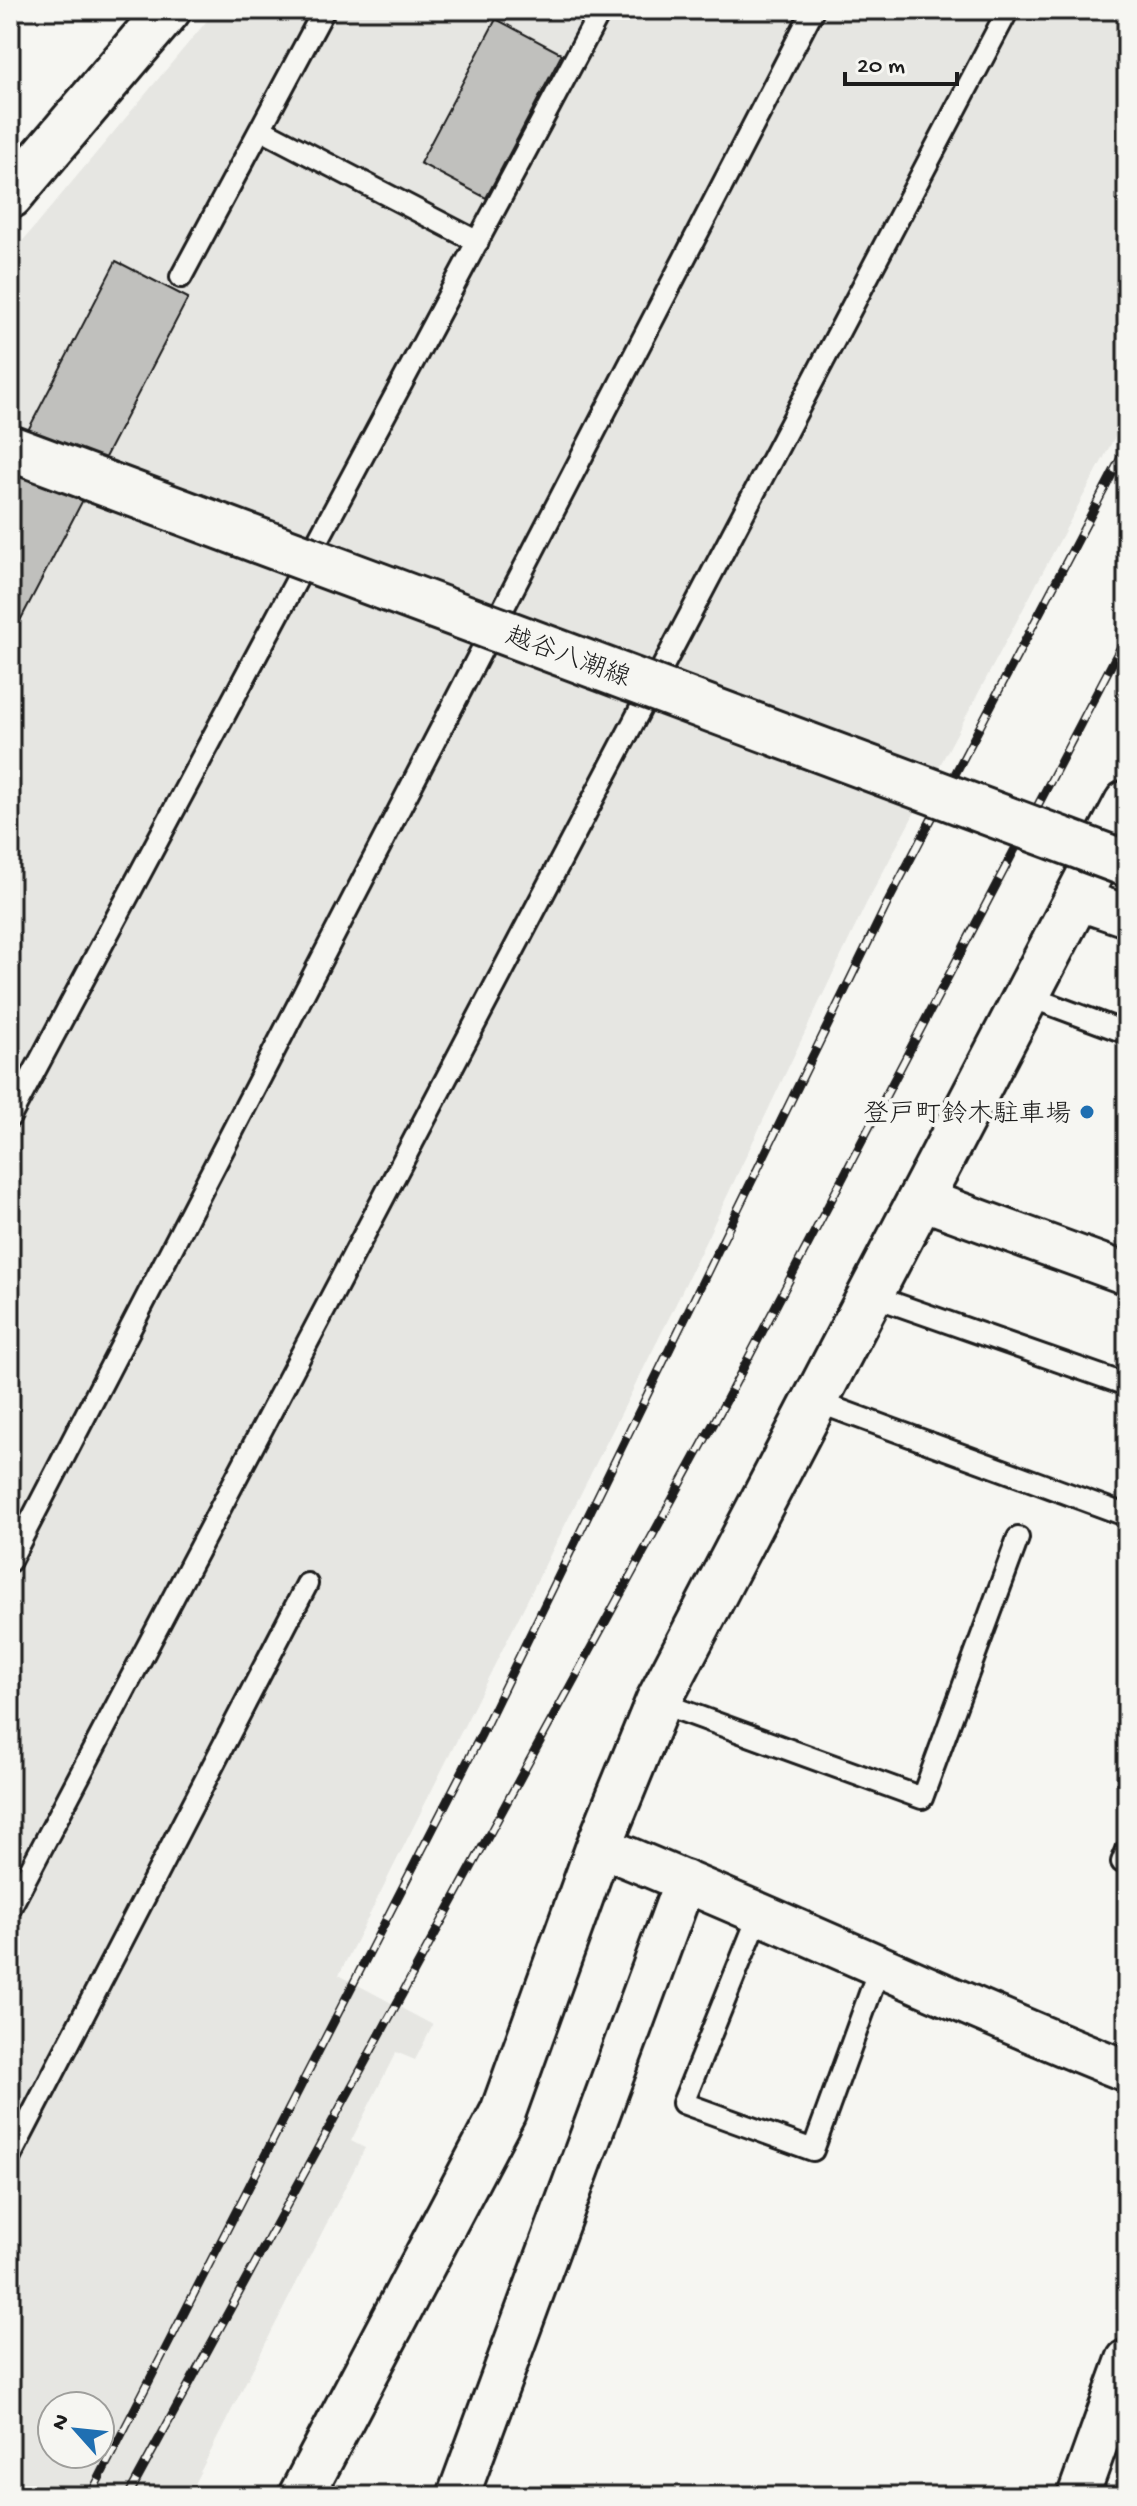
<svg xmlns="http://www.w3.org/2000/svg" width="1137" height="2506" font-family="'Gochi Hand','Klee One',sans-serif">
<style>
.built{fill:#e6e6e2;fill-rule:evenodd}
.building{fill:#c0c0bd;stroke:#1c1c1c;stroke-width:2}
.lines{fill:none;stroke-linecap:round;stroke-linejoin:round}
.service-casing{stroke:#1c1c1c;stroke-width:26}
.minor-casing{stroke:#1c1c1c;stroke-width:46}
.tertiary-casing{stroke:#1c1c1c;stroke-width:50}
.service{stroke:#f6f6f2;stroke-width:20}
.minor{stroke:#f6f6f2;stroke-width:40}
.tertiary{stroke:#f6f6f2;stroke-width:44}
.rail-casing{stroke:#1c1c1c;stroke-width:9}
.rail{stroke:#f6f6f2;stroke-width:6;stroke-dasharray:18;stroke-linecap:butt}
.secondary-bridge-casing{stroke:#1c1c1c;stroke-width:50;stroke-linecap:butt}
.secondary-bridge{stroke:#f6f6f2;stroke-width:44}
.poi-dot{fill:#1f6fb2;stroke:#f6f6f2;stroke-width:3}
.labels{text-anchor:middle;stroke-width:8;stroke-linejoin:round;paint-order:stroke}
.street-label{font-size:26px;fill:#1c1c1c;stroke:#f6f6f2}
.poi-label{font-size:26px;fill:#1c1c1c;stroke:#f6f6f2;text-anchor:end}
</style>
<rect width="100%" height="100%" fill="#f6f6f2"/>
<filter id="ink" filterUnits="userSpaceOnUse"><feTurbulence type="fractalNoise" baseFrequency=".0125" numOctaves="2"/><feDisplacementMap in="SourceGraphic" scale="16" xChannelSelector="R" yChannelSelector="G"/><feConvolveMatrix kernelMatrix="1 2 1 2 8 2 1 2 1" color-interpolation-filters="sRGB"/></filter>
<g filter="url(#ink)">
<path class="built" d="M216 10H1127V414L866 904 672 1312 339 1975 433 2025 415 2060 396 2052 351 2141 365 2148 188 2496H10V256ZM52 2406H100V2454H52Z"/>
<path class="building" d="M496 19 562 54 486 198 420 163Z
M116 261 188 298 10 640V465Z"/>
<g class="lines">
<defs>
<path id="service" d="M262 130 478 242
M181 277 324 10
M1025 995 1127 1033
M10 1117 601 10
M870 1295 1127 1385
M815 1401 1120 1513
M10 1561 813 10
M658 1702 922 1798 1018 1538
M1127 1850 1122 1862 1127 1864
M10 1908 1008 10
M759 1915 683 2103 813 2150 880 1966
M10 2157 307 1584"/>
<path id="minor" d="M1077 899 1127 916
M919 1198 1127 1274
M599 1846C777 1917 949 2001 1127 2071
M458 2496 685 1881
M1078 2496 1127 2360"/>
<path id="tertiary" d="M10 196 168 10
M301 2496 503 2112 599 1846 658 1702 1127 803"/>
</defs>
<use href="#service" class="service-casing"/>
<use href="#minor" class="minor-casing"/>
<use href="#tertiary" class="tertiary-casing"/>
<use href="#service" class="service"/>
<use href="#minor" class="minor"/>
<use href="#tertiary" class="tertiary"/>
<defs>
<path id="rail" d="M90 2496 481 1735 888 902 1127 446
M128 2496 727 1399 1127 635"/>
</defs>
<use href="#rail" class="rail-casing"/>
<use href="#rail" class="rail"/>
<defs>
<path id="secondary-bridge" d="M10 448 1127 864"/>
</defs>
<use href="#secondary-bridge" class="secondary-bridge-casing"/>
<use href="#secondary-bridge" class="secondary-bridge"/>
</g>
</g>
<circle class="poi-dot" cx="1087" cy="1112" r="8"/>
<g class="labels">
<g class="street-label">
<text transform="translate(569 655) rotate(20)" y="9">越谷八潮線</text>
</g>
<g class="poi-label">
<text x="1071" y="1121">登戸町鈴木駐車場</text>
</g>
</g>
<rect width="1137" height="2506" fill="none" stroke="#f6f6f2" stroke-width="40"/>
<rect x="20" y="20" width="1097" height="2466" fill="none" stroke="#1c1c1c" stroke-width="3" filter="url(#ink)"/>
<g transform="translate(76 2430) rotate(297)"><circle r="38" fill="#f6f6f2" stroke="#9f9f9c" stroke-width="2"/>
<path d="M0-6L14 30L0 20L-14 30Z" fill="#1f6fb2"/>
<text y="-12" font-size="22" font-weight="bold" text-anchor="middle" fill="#1c1c1c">N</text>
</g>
<path d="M845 72v12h112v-12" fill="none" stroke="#1c1c1c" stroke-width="4"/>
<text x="857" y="72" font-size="24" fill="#1c1c1c" stroke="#f6f6f2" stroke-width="6" paint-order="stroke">20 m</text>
</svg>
